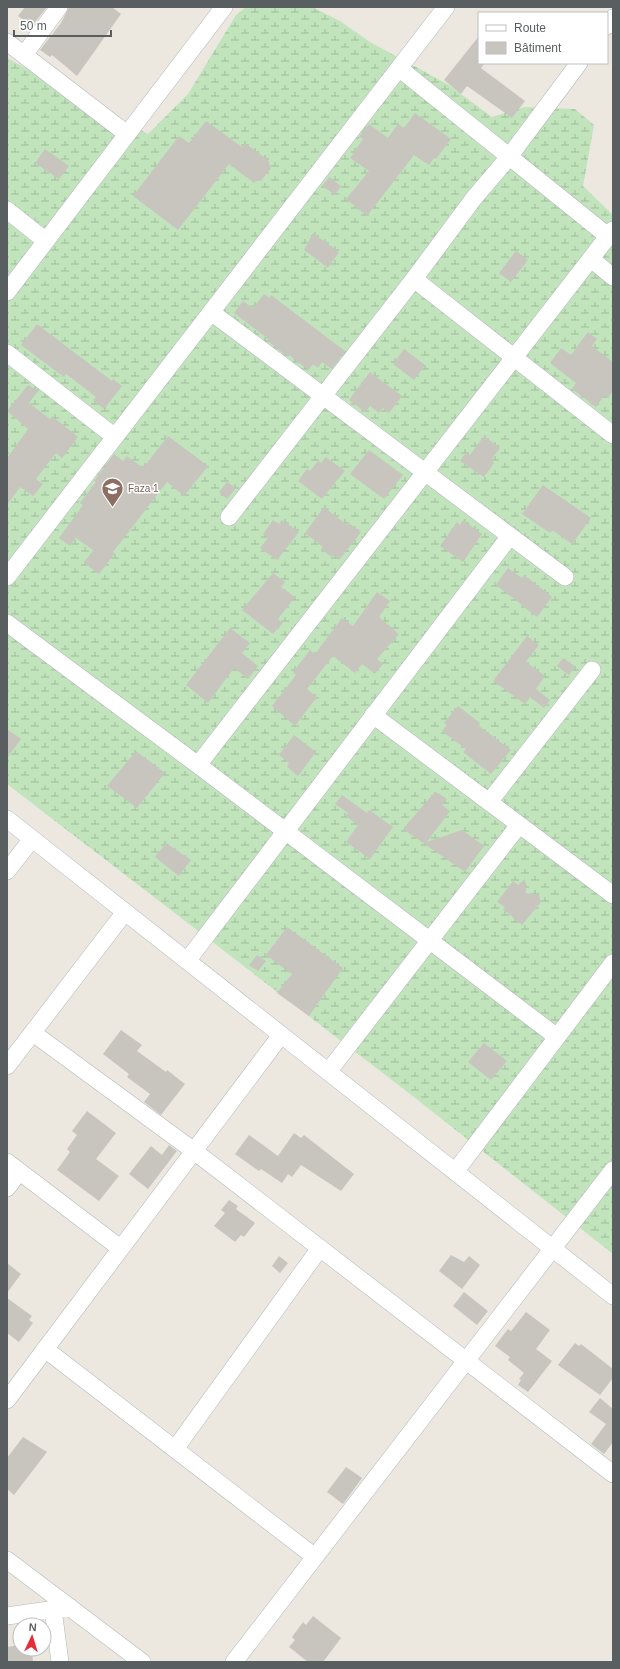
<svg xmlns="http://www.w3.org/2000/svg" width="620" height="1669" font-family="Helvetica,sans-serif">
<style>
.wetland{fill:url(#wetland-marsh)}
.building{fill:#c8c5bf}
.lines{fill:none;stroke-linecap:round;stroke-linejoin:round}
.minor-casing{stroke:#b3b7bb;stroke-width:18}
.minor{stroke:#fff;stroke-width:17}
.labels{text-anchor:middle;stroke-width:3;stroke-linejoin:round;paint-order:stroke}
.education-label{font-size:10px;fill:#785e54;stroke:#fff;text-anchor:start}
</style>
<defs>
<pattern id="wetland-marsh" width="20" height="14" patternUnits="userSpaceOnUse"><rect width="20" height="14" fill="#c1e4bc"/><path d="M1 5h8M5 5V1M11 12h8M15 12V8" fill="none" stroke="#a0bc9c"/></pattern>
</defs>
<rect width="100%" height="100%" fill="#ece8e0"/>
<path class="wetland" d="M246 7H312L340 21 370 42 449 85 492 117 524 107 575 109 594 125 583 186 613 215V1254L410 1094 7 784V58L148 134 188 94 236 15Z"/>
<path class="building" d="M25 7H47L32 26 18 16Z
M69 7H112L121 14 77 76 52 55 50 57 40 50 61 23Z
M479 36V63H485L481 68 525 101 512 118 467 86 461 94 444 80Z
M415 113 451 139 436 159 434 158 429 165 414 155 367 216 346 199 369 171 350 158 363 139 359 137 369 124 388 138 398 124 404 128Z
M206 121 242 147 245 143 268 160 271 168 261 181H256L254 183 229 164 178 230 133 196 179 136 189 143Z
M45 149 69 166 59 179 35 163Z
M329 177 341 186 335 195 322 186Z
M313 233 339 252 328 268 304 250Z
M516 251 528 260 511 282 499 273Z
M264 294 269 298 271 295 345 351 332 369 322 362 318 368 313 364 309 370 289 355 288 357 280 351 267 340 268 339 234 313 243 301 253 308Z
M37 324 112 381 113 379 122 386 104 409 93 400 96 397 66 374 64 377 21 345Z
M588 332 597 339 592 346 613 362V391L608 398 604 396 596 407 572 389 576 383 550 363 561 348 571 355Z
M404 349 425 365 414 380 393 364Z
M370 372 402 396 389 413 383 408 379 413 370 406 365 412 349 400Z
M28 385 38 391 29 403 50 419 52 416 78 437 62 458 56 453 36 479 43 484 33 496 20 487 7 505V458L28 429 7 411Z
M168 436 208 466 184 496 167 482 113 552 115 553 99 574 84 563 93 550 76 538 70 546 59 538 83 505 80 503 96 482 94 481 114 454 123 461 127 456 143 468Z
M484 436 500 448 491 460 494 463 484 477 460 461 466 452 470 455Z
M369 450 403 475 384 499 350 474Z
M326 457 345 471 322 499 298 481 307 469 310 471 318 461 321 463Z
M227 482 236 488 227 499 219 492Z
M543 485 591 518 572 544 552 530 550 533 522 514Z
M324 507 347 525 349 523 361 532 340 559 334 555 332 557 321 549 323 547 305 533Z
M273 520 279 524 282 520 299 532 277 560 260 548 268 538 263 534Z
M463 520 482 534 463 562 440 546 457 522 460 525Z
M508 568 522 578 524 575 552 597 537 617 496 585Z
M273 573 285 582 281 587 295 597 278 619 283 623 273 634 242 610Z
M377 592 390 601 379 617 399 634 377 659 383 664 375 674 362 664 355 673 333 656 307 689 317 697 295 726 272 706 296 675 293 672 310 650 315 654 342 618 353 626Z
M230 628 250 643 242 653 258 666 248 679 234 668 208 703 186 685Z
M527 636 539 645 526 662 545 676 536 689 550 700 544 708 530 697 525 704 493 681Z
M563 658 575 666 569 675 557 666Z
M458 706 480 723 479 726 511 750 491 774 463 752 466 749 442 731 447 725 444 723Z
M7 729 21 739 7 758Z
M294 735 316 752 298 776 287 767 289 763 279 755Z
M136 751 165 773 137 808 107 786Z
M434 793H438L447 799 442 805 450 811 427 842 462 830 484 846 465 872 403 829Z
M342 795 367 813 369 810 393 827 370 859 346 842 358 825 346 816 348 813 335 804Z
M166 843 191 860 179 876 155 857Z
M525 879 526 893 539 895 541 902 522 925 503 909 505 907 497 902 513 881 518 885Z
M287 927 343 968 309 1016 277 993 292 974 266 955Z
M257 955 266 961 258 971 249 965Z
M121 1030 142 1045 137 1051 166 1072 167 1070 185 1084 161 1115 144 1102 150 1094 127 1077 129 1074 103 1054Z
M484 1043 507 1061 491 1080 468 1062Z
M87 1111 116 1133 96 1159 119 1176 99 1201 57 1170 70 1152 67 1149 77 1135 72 1131Z
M294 1133 301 1138 304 1135 354 1174 341 1191 301 1165 292 1177 288 1174 282 1183 261 1169 259 1171 235 1154 249 1135 278 1156Z
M169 1145 177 1151 148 1189 129 1174 151 1146 162 1155Z
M229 1200 238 1206 236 1209 255 1223 244 1237 241 1235 235 1242 214 1226 225 1213 221 1210Z
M451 1255 464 1262 469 1256 480 1265 462 1289 439 1271Z
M279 1256 288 1263 280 1273 272 1266Z
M7 1263 21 1274 7 1293Z
M464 1292 488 1311 477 1325 453 1306Z
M7 1298 32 1316 29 1320 33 1323 19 1342 7 1333Z
M526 1312 550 1330 536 1349 552 1361 528 1392 518 1385 521 1380 519 1379 524 1373 508 1360 510 1357 495 1346 508 1329 511 1331Z
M575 1343 579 1346 581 1344 613 1369V1378L600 1395 558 1365Z
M600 1398 613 1409V1442L604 1454 591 1444 606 1424 589 1412Z
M23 1437 47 1452 14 1495 7 1489V1458Z
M346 1467 362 1478 343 1504 327 1492Z
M313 1616 341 1638 323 1662H308L289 1647 295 1640 292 1637 295 1633 303 1622 306 1625Z
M20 1645V1649H32L33 1662H7V1647Z"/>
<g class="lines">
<defs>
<path id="minor" d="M607 26 613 18
M7 42 127 134
M24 55 59 7
M399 68 608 236
M7 210 46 241
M591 259 613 277
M414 279 613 435
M7 292 224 7
M211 312 565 577
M7 353 115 437
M229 517 414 279 474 198 509 157 579 63
M7 577 446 7
M7 623 198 765 557 1037
M373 715 613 895
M198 765 613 230
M489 802 592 670
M7 819 613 1296
M7 871 32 839
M187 961 510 536
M33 1033 194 1151 613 1474
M7 1066 125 912
M328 1072 519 825
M7 1162 120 1248
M455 1172 613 963
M7 1188 19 1172
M45 1349 315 1557
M7 1400 281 1035
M175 1449 320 1248
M7 1560 142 1662
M53 1609 60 1662
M7 1616 70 1607
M234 1662 613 1170"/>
</defs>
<use href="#minor" class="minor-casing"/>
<use href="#minor" class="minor"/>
</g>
<defs>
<symbol id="school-pin" viewBox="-11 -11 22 30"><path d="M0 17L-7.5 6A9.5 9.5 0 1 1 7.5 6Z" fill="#8d6e63" stroke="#fff"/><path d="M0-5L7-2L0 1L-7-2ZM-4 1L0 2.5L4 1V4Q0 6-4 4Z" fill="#fff"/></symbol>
</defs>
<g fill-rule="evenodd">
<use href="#school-pin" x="100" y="476" width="25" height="34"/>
</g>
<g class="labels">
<g class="education-label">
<text x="128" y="492">Faza 1</text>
</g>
</g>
<rect width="620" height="1669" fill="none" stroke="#595e61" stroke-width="16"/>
<rect x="478" y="12" width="130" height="52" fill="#ffffff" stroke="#bdbfc0"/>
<rect x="486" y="25" width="20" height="6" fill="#ffffff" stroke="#bdbfc0"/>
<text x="514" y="32" font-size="12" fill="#595e61">Route</text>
<rect x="486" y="42" width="20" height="12" fill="#c8c5bf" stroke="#bdbfc0"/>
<text x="514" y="52" font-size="12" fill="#595e61">Bâtiment</text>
<g transform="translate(32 1637) rotate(4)"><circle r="19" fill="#ffffff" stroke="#bdbfc0"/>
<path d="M0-3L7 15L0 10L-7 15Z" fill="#e62c36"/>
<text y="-6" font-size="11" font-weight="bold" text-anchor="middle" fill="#595e61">N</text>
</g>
<path d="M14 30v6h97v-6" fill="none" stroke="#595e61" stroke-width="2"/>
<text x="20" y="30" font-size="12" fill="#595e61" stroke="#ffffff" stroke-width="3" paint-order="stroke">50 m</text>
</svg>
